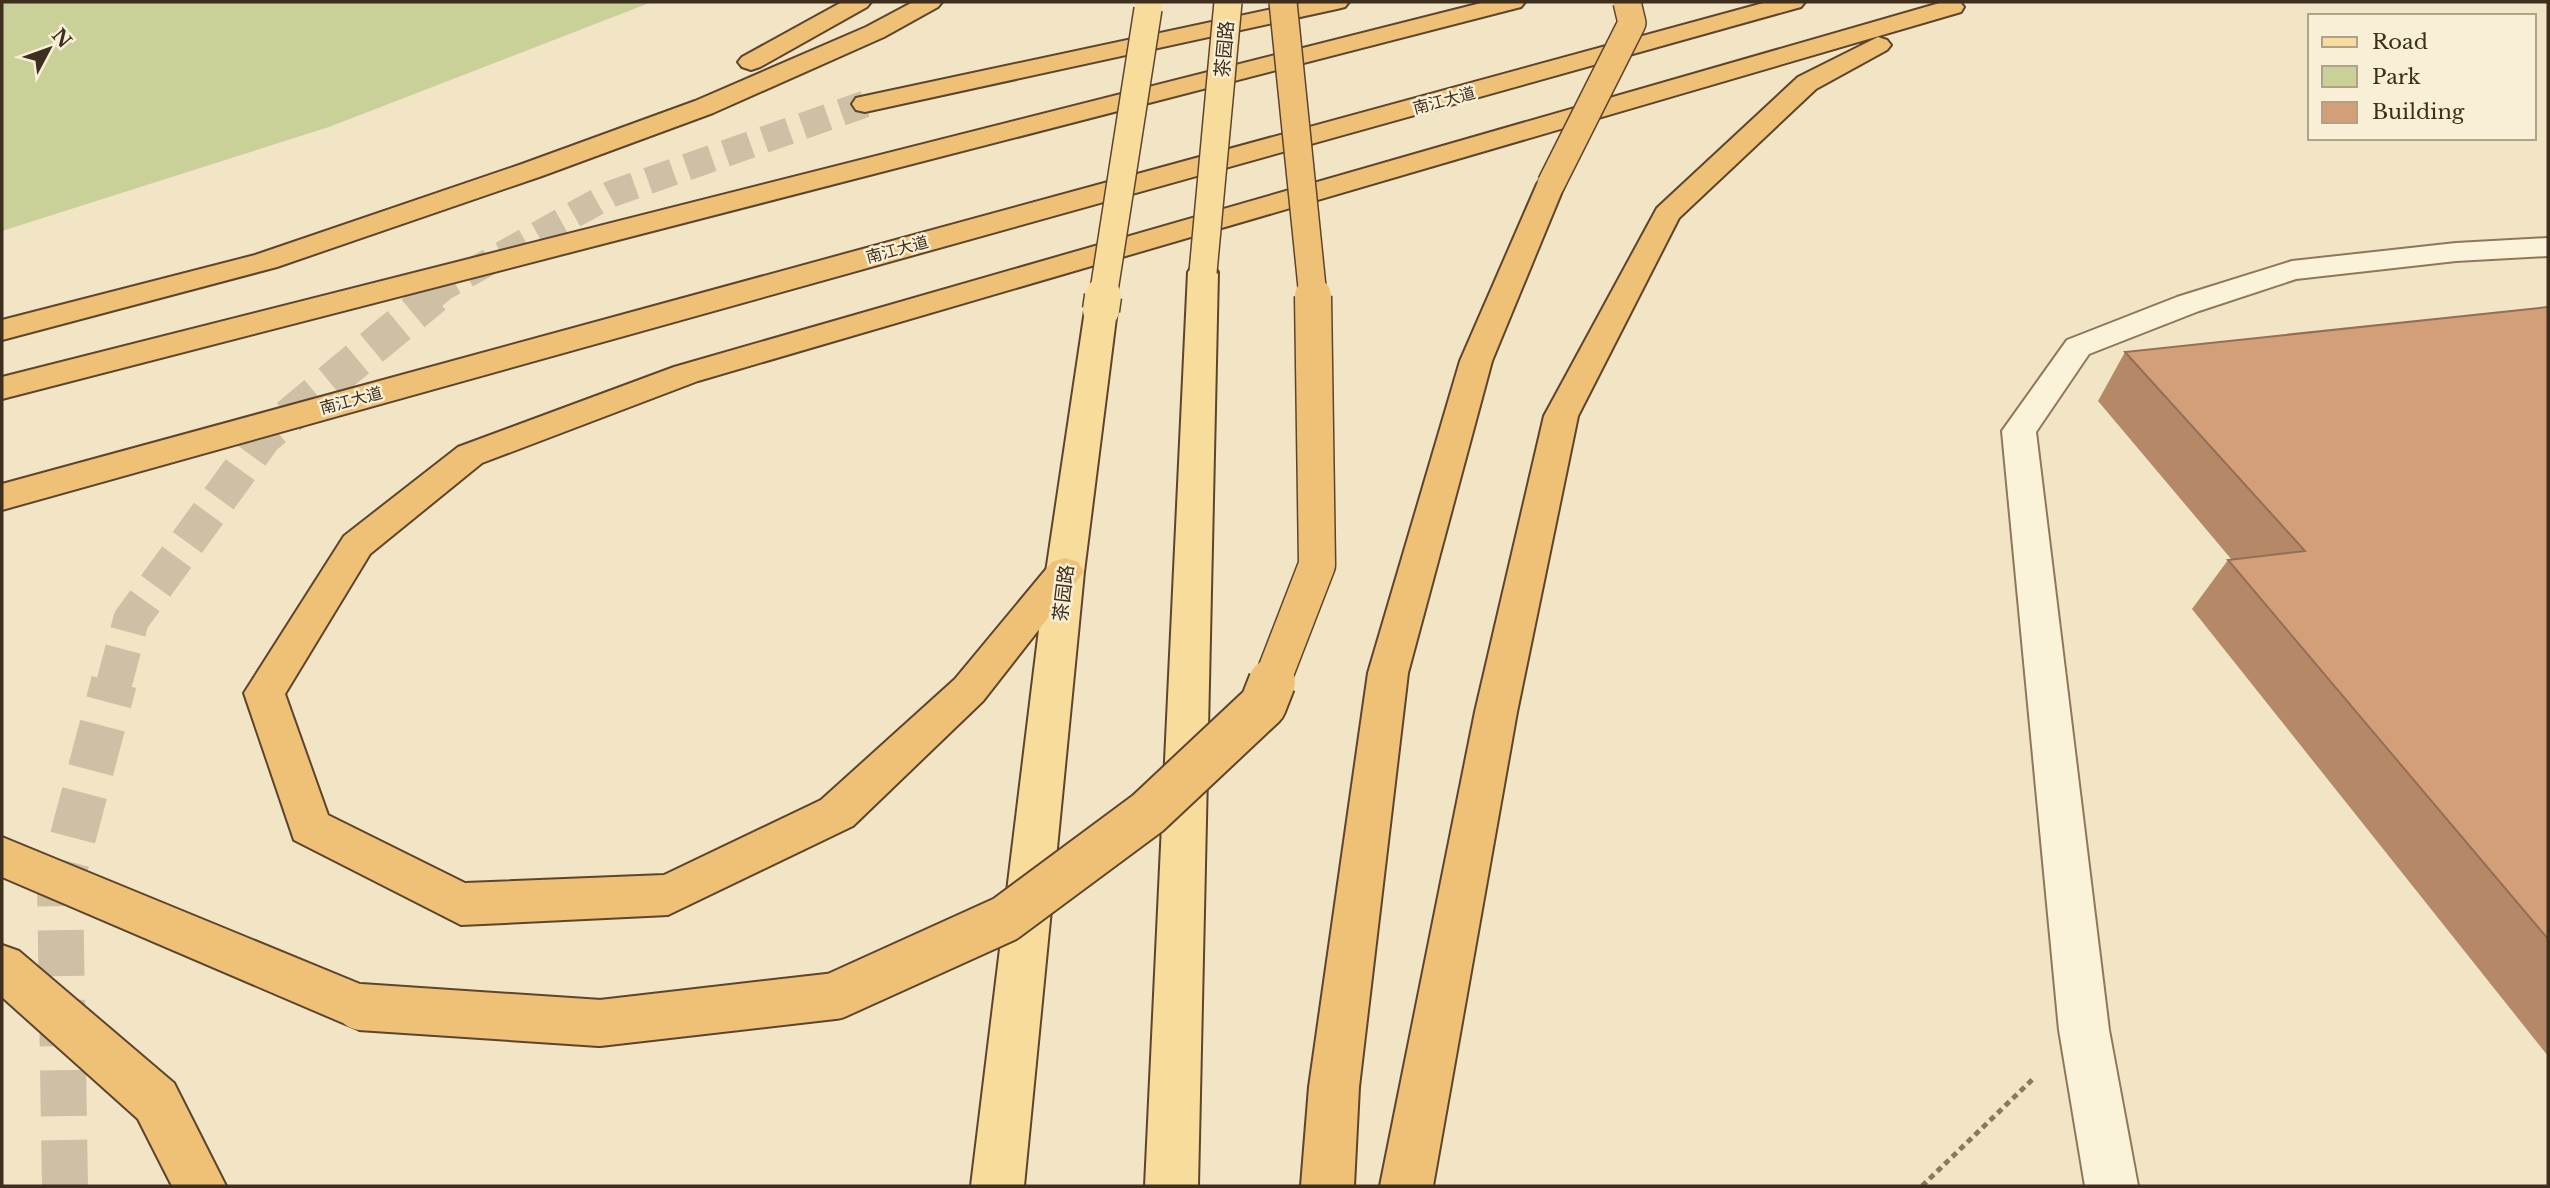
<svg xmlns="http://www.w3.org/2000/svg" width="2550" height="1188" font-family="'Libre Baskerville','Noto Sans SC',serif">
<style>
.green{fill:#cad198}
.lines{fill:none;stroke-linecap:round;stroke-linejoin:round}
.trunk-tunnel-far2{stroke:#cec0a4;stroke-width:27;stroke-dasharray:27 14;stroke-linecap:butt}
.trunk-tunnel-far1{stroke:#cec0a4;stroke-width:36;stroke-dasharray:36 18;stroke-linecap:butt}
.trunk-tunnel{stroke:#cec0a4;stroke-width:46;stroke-dasharray:46 24;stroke-linecap:butt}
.minor-casing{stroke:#8f7759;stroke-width:4}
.primary-casing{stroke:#5d442e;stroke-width:4}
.trunk-casing{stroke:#5d442e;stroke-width:4}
.path{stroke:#8f7759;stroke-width:5;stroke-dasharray:6 4.5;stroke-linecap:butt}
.minor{fill:#fbf2da;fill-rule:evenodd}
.primary{fill:#f7dc9c;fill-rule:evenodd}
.trunk{fill:#efc176;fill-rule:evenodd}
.primary-bridge-far1-casing{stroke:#5d442e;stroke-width:30;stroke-linecap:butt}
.primary-bridge-casing{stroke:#5d442e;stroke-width:39;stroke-linecap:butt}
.trunk-bridge-far2-casing{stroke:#5d442e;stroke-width:30;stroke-linecap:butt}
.trunk-bridge-far1-casing{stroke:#5d442e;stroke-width:39;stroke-linecap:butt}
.trunk-bridge-casing{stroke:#5d442e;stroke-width:50;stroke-linecap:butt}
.primary-bridge-far1{stroke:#f7dc9c;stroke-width:27}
.primary-bridge{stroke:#f7dc9c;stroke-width:36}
.trunk-bridge-far2{stroke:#efc176;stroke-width:27}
.trunk-bridge-far1{stroke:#efc176;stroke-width:36}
.trunk-bridge{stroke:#efc176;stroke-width:46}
.wall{fill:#b58968}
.building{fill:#d39f79;stroke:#946f55;stroke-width:2}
.labels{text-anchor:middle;stroke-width:5;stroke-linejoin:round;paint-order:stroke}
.far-street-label{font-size:16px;fill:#3e2e1e;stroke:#f8efd6}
.street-label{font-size:19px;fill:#3e2e1e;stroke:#f8efd6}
</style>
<rect width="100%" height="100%" fill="#f2e5c6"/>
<path class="green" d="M2 2H652L329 127 2 231Z"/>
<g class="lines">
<path class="trunk-tunnel-far2" d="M432 297 444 287 611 194 865 104"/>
<path class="trunk-tunnel-far1" d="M114 684 131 620 264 437 434 296"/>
<path class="trunk-tunnel" d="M65 1186 60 886 114 682"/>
<defs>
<path id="minor" d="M2548 238V256L2456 261 2296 279 2199 311 2089 354 2036 432 2109 1030 2138 1186H2085L2059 1030 2002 431 2067 340 2177 297 2292 261 2456 243Z"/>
<path id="primary" d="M1203 263 1214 266 1218 272 1198 1186H1145L1188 272 1192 266Z
M1101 300 1112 303 1117 310 1084 572 1024 1186H971L1046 572 1085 310 1090 303Z"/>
<path id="trunk" d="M842 2H871L867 7 760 67 751 70 742 67 738 62 742 57Z
M913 2H942L938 7 884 37 713 113 542 176 277 267 2 340V320L255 255 522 164 695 101 866 27Z
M1305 2H1349L1345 7 1337 9 865 112 856 110 852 104 856 98 865 96Z
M1485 2H1525L1521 7 2 399V377Z
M1767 2H1805L1801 7 2 510V484Z
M1943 2H1960L1964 7 1961 12 698 381 482 463 370 554 285 694 328 815 465 883 664 875 821 800 955 679 1052 562 1065 558 1078 562 1084 572 983 701 853 826 668 915 461 925 294 840 244 693 344 536 458 447 674 367Z
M1878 37 1887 40 1891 45 1887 50 1816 89 1679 218 1578 416 1517 712 1433 1186H1380L1475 712 1544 416 1657 208 1798 77Z
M1551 175 1561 178 1565 184 1492 361 1408 673 1359 1087 1354 1186H1301L1309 1087 1368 673 1460 361 1537 184 1541 178Z
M2 837 377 991 384 1007 377 1023 360 1030 343 1023 2 877Z
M2 945 19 951 174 1083 226 1186H172L138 1119 2 997Z"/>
</defs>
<use href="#minor" class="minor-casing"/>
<use href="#primary" class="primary-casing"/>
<use href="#trunk" class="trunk-casing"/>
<path class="path" d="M1922 1186 2035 1077"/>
<use href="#minor" class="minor"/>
<use href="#primary" class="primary"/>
<use href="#trunk" class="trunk"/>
<defs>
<path id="primary-bridge-far1" d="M1203 272 1228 2
M1103 297 1148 9"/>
<path id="primary-bridge" d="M1101 310 1103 296"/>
<path id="trunk-bridge-far2" d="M1283 2 1313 297
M1551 184 1632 23 1627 2"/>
<path id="trunk-bridge-far1" d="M1271 684 1317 565 1313 296"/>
<path id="trunk-bridge" d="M360 1007 600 1023 835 996 1005 919 1148 813 1263 705 1272 682"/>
</defs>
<use href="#primary-bridge-far1" class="primary-bridge-far1-casing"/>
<use href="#primary-bridge" class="primary-bridge-casing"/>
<use href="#trunk-bridge-far2" class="trunk-bridge-far2-casing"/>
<use href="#trunk-bridge-far1" class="trunk-bridge-far1-casing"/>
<use href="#trunk-bridge" class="trunk-bridge-casing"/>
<use href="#primary-bridge-far1" class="primary-bridge-far1"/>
<use href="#primary-bridge" class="primary-bridge"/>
<use href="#trunk-bridge-far2" class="trunk-bridge-far2"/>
<use href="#trunk-bridge-far1" class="trunk-bridge-far1"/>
<use href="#trunk-bridge" class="trunk-bridge"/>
</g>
<path class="wall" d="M2548 307V1056L2192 609 2228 560H2232L2098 401 2125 352Z"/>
<path class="building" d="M2548 307V939L2228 560 2305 551 2125 352Z"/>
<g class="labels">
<g class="far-street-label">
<text transform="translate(1444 100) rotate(-15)" y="6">南江大道</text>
<text transform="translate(897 249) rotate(-15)" y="6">南江大道</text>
<text transform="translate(351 400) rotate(-15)" y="6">南江大道</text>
</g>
<g class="street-label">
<text transform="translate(1224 49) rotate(-85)" y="7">茶园路</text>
<text transform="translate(1063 593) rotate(-83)" y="7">茶园路</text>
</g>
</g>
<rect width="2550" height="1188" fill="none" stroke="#3e2e1e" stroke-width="7"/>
<rect x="2308" y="14" width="228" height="126" fill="#f8efd6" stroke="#aea28c" stroke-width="2"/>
<rect x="2322" y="37" width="35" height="10" fill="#f7dc9c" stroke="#aea28c" stroke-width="2"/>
<text x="2372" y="49" font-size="21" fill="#3e2e1e">Road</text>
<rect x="2322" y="66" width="35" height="21" fill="#cad198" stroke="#aea28c" stroke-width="2"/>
<text x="2372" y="84" font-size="21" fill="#3e2e1e">Park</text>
<rect x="2322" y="102" width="35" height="21" fill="#d39f79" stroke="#aea28c" stroke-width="2"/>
<text x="2372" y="119" font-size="21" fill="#3e2e1e">Building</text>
<g transform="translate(49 49) rotate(49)" stroke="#f8efd6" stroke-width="5" paint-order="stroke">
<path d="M0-5L12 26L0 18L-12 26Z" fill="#3e2e1e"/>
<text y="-10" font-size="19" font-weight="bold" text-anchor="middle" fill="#3e2e1e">N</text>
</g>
</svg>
